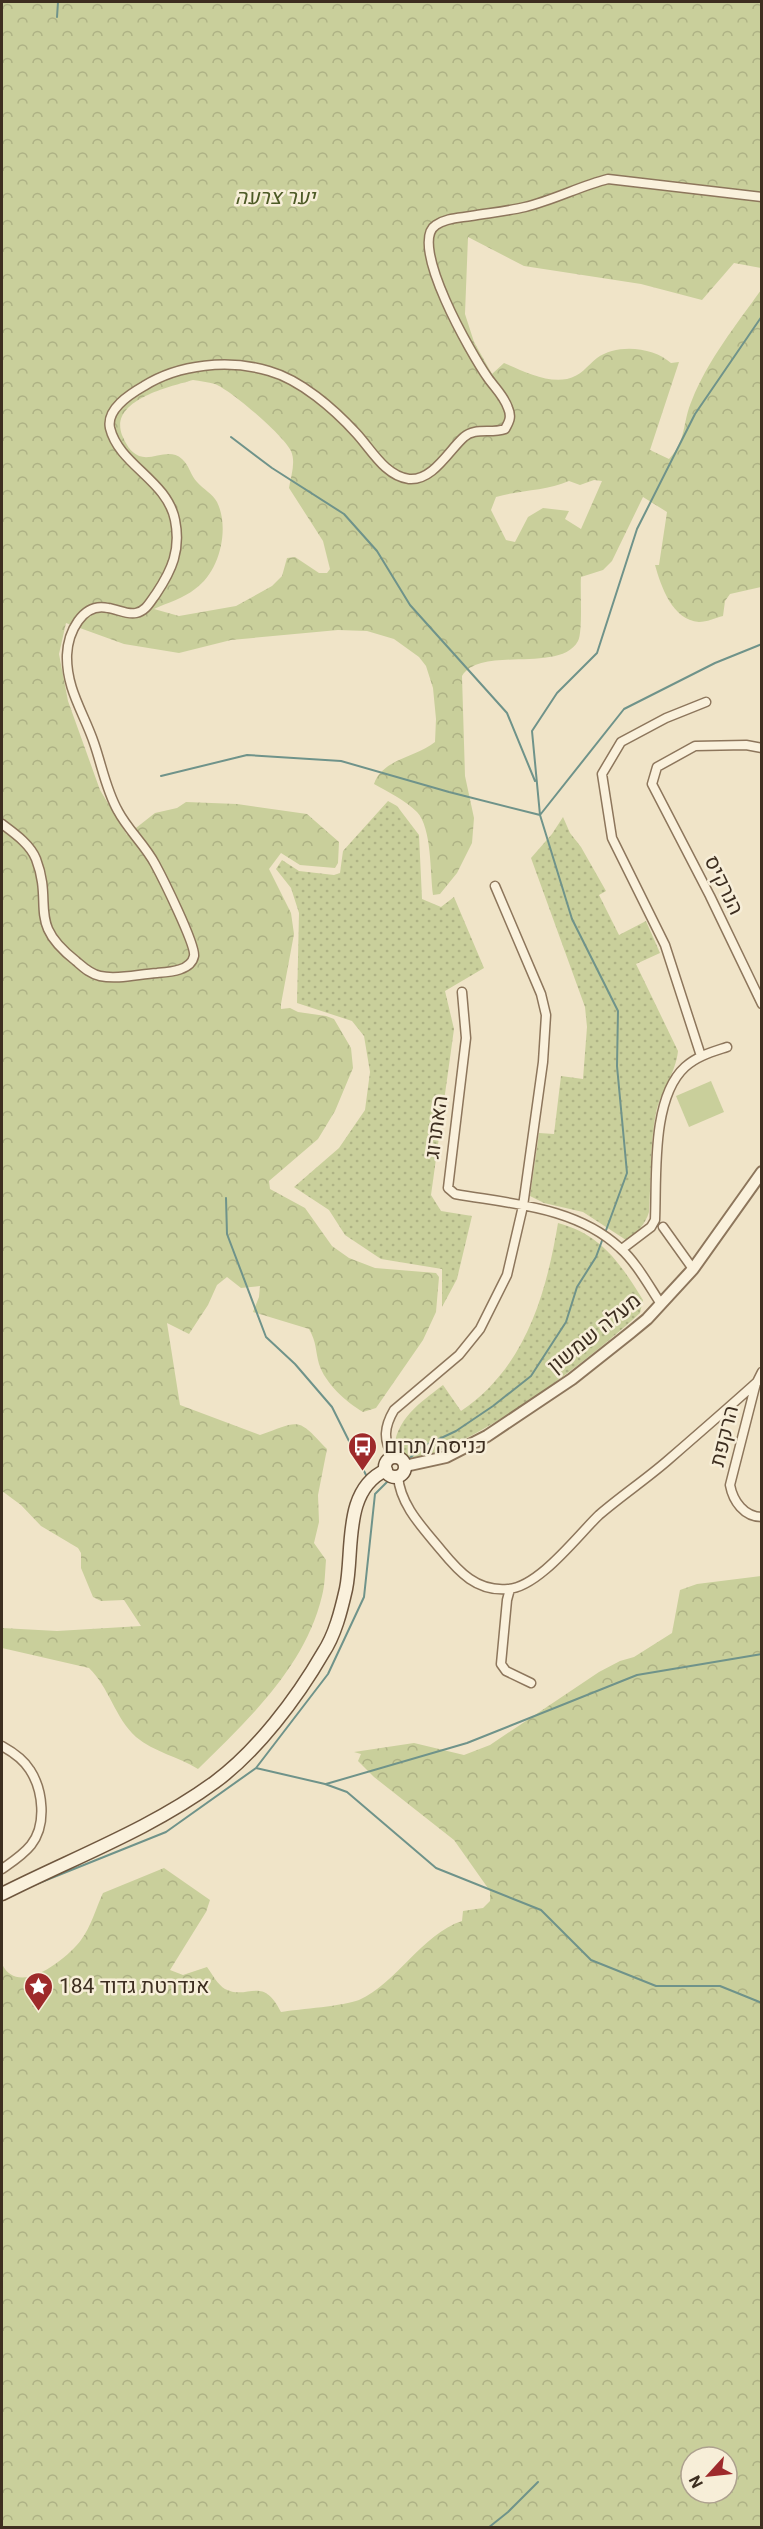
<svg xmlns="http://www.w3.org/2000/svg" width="763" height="2529" font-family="Georgia,Heebo,serif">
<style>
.grass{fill:url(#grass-dots)}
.forest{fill:url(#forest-crowns);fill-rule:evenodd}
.garden{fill:#c9cf9b}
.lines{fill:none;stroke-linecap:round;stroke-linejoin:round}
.stream{stroke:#6f938a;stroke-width:2}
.minor-casing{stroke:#8d765c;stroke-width:11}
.tertiary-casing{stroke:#8d765c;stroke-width:14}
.secondary-casing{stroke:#6f573f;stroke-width:15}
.minor{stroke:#faf1dc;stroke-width:8}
.tertiary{stroke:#faf1dc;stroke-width:10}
.secondary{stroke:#faf1dc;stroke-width:12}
.labels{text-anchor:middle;stroke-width:5;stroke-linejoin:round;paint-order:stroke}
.park-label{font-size:21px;font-style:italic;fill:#4d5a26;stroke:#f7eed8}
.street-label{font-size:21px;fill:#3d2e20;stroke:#f7eed8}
.poi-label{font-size:21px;fill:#3d2e20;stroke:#f7eed8;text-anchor:start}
</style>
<defs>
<pattern id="grass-dots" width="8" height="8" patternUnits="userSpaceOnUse" patternTransform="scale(1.5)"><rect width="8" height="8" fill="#c9cf9b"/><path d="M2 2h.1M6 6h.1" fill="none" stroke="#aeb285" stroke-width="1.8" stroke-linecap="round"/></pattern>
<pattern id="forest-crowns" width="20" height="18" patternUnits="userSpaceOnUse" patternTransform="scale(1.5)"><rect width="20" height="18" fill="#c9cf9b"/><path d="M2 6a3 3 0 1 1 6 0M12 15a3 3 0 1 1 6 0" fill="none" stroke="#aeb285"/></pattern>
</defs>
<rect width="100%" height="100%" fill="#f0e4c8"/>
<path class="grass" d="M388 801 397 806 419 835 422 899 441 907 454 897 484 968 445 991 454 1029 431 1195 441 1211 472 1216 457 1279 442 1307V1269L381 1259 345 1235 329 1210 294 1187 339 1148 365 1110 370 1072 364 1036 352 1021 297 1003 299 913 291 888 276 869 282 860 299 871 334 875 340 873 343 851Z
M563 817 570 833 581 847 606 891 599 895 619 935 646 921 660 953 636 964 678 1051C676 1073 660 1092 656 1113 650 1142 651 1182 649 1212 646 1223 636 1235 626 1240L583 1212 544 1203 530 1196 539 1133 554 1134 561 1076 583 1079 587 1027 585 1007 531 858 552 834Z
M558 1223C602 1235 620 1263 643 1300L640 1313C581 1367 488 1437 412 1462L394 1451C395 1419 420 1403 443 1385L461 1411C525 1368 546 1295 558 1223Z"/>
<path class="forest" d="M2 2H761V268L734 263 702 300 641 284 524 266 468 237 465 314 474 342 492 374 504 363C523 371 546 383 567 379 581 376 587 366 597 358 617 343 654 347 671 363L679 362 650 450 669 459C687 440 682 423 692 400 708 360 736 325 761 290V587L730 594 725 601 723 616C715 618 707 622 699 622 672 620 661 586 655 565H659L667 512 643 497 612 561 603 570 581 577C580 590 583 632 578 641 560 674 481 645 462 676L465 776 474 818 472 843 457 873 440 894 433 895C430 873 432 828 417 812 405 800 388 792 374 784 382 759 417 757 435 742L436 719 433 688 426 666 419 657 394 639 367 631 338 630 231 640 179 653 124 644 66 623 59 654 68 701 100 790 127 835 155 813 177 808 186 802 237 804 307 814 339 842 338 863 335 868 300 865 281 853 269 869 291 913 294 934 281 1004V1009L290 1008 298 1012 326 1016 334 1019 351 1048 353 1068 335 1111 318 1139 269 1181 270 1189 305 1208 332 1246 349 1258 375 1268 436 1273 439 1277 436 1312 423 1340 376 1408 363 1412C346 1402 325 1383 319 1364 315 1350 317 1343 309 1329L253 1312 259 1297 260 1286 241 1288 227 1277 217 1285 208 1305 189 1334 167 1323 180 1405 260 1435C301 1420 297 1417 327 1449L318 1495 319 1522 314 1543 326 1560C325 1572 325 1585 322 1596 305 1667 248 1720 198 1769 179 1757 154 1752 136 1737 115 1718 109 1687 89 1668L2 1648V1628L57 1631 141 1626 124 1600 101 1601 93 1597 81 1568V1553L78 1548 41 1526 21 1505 2 1491ZM193 380C200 381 208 382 215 384 232 391 283 435 291 451 296 462 291 476 289 488L323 541 330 569 327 573H319L295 557 287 558 282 576 272 586 236 606 179 616 154 609C167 603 184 598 195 589 220 572 230 528 217 502 213 494 203 489 197 482 191 476 189 465 182 459 169 447 153 461 139 456 130 452 126 444 122 435 109 400 169 387 193 380ZM594 480 602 481 581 529 565 519 569 511 543 508 528 517 515 542 506 540 491 510 496 497C520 490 546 491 569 481L580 485Z
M761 1576V2527H2V1964C18 1998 67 1959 81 1940 91 1927 96 1908 103 1893L164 1868 210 1900 206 1912 170 1970 183 1975 207 1967C212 1974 218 1985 225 1989 248 2001 262 1974 281 2012 300 2009 344 2006 359 2000 397 1983 422 1934 462 1921L463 1911 483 1908 490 1901V1891L454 1840 374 1777 358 1761 361 1754 354 1752 414 1743 464 1755 490 1745 599 1672 620 1661 634 1657 672 1633 680 1590 697 1584ZM691 2457H727V2493H691Z"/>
<path class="garden" d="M711 1081 724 1112 689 1127 676 1096Z"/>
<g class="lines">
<path class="stream" d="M57 17 58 2
M231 437 272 468 344 514 377 551 410 605 507 713 535 781
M161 776 247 755 341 761 449 792 540 815 624 709 715 663 762 644
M226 1198 227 1234 266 1337 295 1364 332 1407 367 1477
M605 1233 627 1173 617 1066 618 1011 572 919 540 815 532 731 557 693 597 653 637 529 695 414 762 316
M408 1460 420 1448 456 1431 493 1406 531 1376 566 1322 577 1287 596 1257 603 1238
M256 1768 325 1784 347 1792 436 1868 541 1910 591 1960 656 1986H720L762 2003
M326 1784 467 1743 637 1675 762 1654
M29 1887 166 1832 256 1768 328 1674 364 1597 375 1494 402 1467
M488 2528 508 2512 538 2482"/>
<defs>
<path id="minor" d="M762 748 746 745 695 746 657 767 652 784 710 896 762 1004
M2 824C14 833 30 844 36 859 54 906 26 922 76 961 83 967 90 974 100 976 118 980 139 974 157 973 169 972 191 971 194 956 196 945 162 877 155 864 145 845 128 830 118 811 106 790 102 766 94 743 84 713 66 689 67 655 68 633 82 602 108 608 117 609 127 615 136 613 146 611 150 602 156 594 172 570 181 550 175 520 167 480 119 465 110 428 106 409 130 394 144 386 179 364 229 359 269 371 301 380 334 409 356 433 371 449 385 476 409 479 433 481 449 450 464 437 475 427 491 434 505 429 509 422 512 417 508 408 504 396 495 388 488 378 473 357 407 243 436 225 446 218 459 218 471 216 489 213 508 211 525 207 554 200 580 186 608 179L762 197
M462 992 466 1038 448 1188 455 1194C512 1204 576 1207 620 1248 636 1262 649 1286 661 1304
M701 1056 665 945 612 838 602 774 621 742 666 718 706 702
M663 1227 693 1269
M622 1249 651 1227 655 1220C657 1177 651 1098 685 1067 697 1056 712 1052 727 1047
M756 1383 730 1485C733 1501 744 1517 762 1517
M393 1457C383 1440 384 1427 394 1410L459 1355 480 1329 507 1275 523 1206 543 1062 546 1015 541 994 495 886
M398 1476C400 1505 423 1528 441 1550 459 1572 477 1592 508 1589 539 1587 578 1535 599 1515 621 1496 645 1480 667 1461 697 1435 727 1409 757 1382L762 1372
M510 1589 507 1600 501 1664 506 1671 531 1683
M2 1746C11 1751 24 1760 30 1770 43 1790 47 1825 31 1845 23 1855 12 1862 2 1869"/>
<path id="tertiary" d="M405 1466 446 1457 487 1436 572 1379 630 1333 647 1319 693 1269 762 1172"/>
<path id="secondary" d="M385 1467a10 10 0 1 1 20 0a10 10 0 1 1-20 0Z
M2 1894C73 1858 151 1829 215 1782 257 1751 297 1698 323 1653 335 1635 341 1611 346 1589 354 1551 342 1490 386 1470"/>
</defs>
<use href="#minor" class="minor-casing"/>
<use href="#tertiary" class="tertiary-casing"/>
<use href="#secondary" class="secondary-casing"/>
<use href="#minor" class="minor"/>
<use href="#tertiary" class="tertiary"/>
<use href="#secondary" class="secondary"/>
</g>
<defs>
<symbol id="bus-pin" viewBox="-11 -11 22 30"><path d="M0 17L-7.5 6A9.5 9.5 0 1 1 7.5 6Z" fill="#9e2a2b" stroke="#f7eed8"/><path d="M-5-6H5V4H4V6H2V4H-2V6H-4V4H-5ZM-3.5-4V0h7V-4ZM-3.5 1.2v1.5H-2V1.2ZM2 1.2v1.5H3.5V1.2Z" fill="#fff"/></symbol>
<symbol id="sight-pin" viewBox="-11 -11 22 30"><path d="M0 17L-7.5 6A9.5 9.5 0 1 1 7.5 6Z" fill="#9e2a2b" stroke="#f7eed8"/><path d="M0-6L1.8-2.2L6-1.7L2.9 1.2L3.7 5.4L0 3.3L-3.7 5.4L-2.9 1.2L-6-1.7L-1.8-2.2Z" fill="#fff"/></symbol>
</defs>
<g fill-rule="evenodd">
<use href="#bus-pin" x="346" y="1430" width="33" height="45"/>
<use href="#sight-pin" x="22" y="1970" width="33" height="45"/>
</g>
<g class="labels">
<g class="park-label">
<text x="275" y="204">יער צרעה</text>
</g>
<g class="street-label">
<text transform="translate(724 885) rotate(64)" y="7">הנרקיס</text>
<text transform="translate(436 1127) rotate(-82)" y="7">האתרוג</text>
<text transform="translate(594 1333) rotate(-39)" y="7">מעלה שמשון</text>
<text transform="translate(724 1436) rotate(-76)" y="7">הרקפת</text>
</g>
<g class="poi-label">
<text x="384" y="1453">כניסה/תרום</text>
<text x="59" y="1993">אנדרטת גדוד 184</text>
</g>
</g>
<rect width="763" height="2529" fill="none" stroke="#3d2e20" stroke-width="6"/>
<g transform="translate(709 2475) rotate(243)"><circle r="28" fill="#f7eed8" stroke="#ada18e" stroke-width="1.5"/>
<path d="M0-4.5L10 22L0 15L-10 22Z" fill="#9e2a2b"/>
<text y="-9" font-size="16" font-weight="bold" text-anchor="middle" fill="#3d2e20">N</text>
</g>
</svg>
